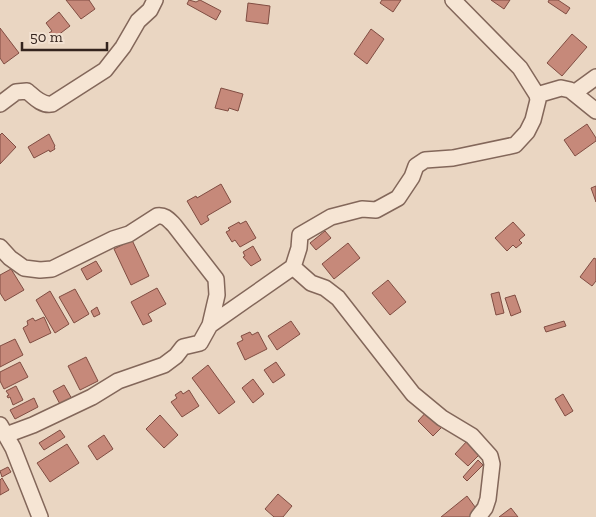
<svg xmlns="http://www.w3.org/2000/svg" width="596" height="517" font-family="'Zilla Slab',serif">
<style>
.building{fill:#c6897a;stroke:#804d42}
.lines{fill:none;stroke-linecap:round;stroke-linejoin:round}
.minor-casing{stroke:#83675a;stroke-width:18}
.minor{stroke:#f6e5d4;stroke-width:15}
</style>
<rect width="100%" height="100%" fill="#ead6c2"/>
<path class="building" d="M66 0H89L95 9 81 19Z
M189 0 196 2 200 0 221 11 216 20 187 4Z
M382 0H401L393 12 380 3Z
M491 0H510L504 9Z
M549 0H558L570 8 566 14 548 2Z
M248 3 270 6 268 24 246 21Z
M59 12 70 26 53 39 49 33 52 31 46 23Z
M0 28 19 53 4 64 0 58Z
M371 29 384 39 367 64 354 54Z
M572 34 587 47 562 76 547 63Z
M221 88 243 94 238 111 229 108 228 111 215 108Z
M587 124 596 138V141L575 156 564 140Z
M2 133 16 147 0 164V135Z
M49 134 55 146 54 147 55 149 50 152 49 150 34 158 28 147Z
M221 184 231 202 207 216 209 220 201 225 187 201 196 196 197 198Z
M596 186V202L591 188Z
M246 221 256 238 240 247 235 240 232 242 226 232 230 230 228 228 239 222 240 224Z
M513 222 525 235 519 240 522 243 516 248 513 245 507 251 495 238Z
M325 231 331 238 316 250 310 243Z
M132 240 149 276 131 285 114 249Z
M348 243 360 258 334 279 322 264Z
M253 246 261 260 251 266 243 257 245 256 243 252Z
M594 258 596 259V281L592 286 580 277Z
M96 261 102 271 87 280 81 269Z
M11 269 24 290 5 301 0 293V275Z
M388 280 406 302 390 315 372 293Z
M157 288 166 304 148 314 152 321 143 325 131 302Z
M75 289 89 314 74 323 59 297Z
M50 291 69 324 55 333 36 300Z
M499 292 504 313 496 315 491 294Z
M515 295 521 312 511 316 505 298Z
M97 307 100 314 94 317 91 311Z
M44 317 51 333 30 343 23 328 28 325 27 321 33 318 35 321Z
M291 321 300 334 277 350 268 336Z
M564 321 566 326 546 332 544 327Z
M250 332 252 335 258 332 267 349 245 360 237 343 243 340 241 336Z
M15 339 23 355 0 367V346Z
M86 357 98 381 80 390 68 366Z
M20 362 28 377 4 389 0 381V372Z
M276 362 285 375 273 383 264 370Z
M208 365 235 402 219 414 192 378Z
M253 379 264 394 253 403 242 388Z
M64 385 72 399 61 406 53 391Z
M16 386 23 400 13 405 10 397 8 398 7 396 9 395 6 391Z
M189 390 199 406 182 417 171 402 177 398 175 395 181 391 183 394Z
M563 394 573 411 565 416 555 399Z
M34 398 38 407 15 419 10 410Z
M429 409 445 424 433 436 418 421Z
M160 415 178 435 164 448 146 429Z
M60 430 65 437 44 450 39 443Z
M104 435 113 449 97 460 88 446Z
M468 440 481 453 468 466 455 454Z
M67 444 79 463 50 482 37 463Z
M478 460 483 465 467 481 463 477Z
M8 467 11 472 2 477 0 471Z
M2 478 9 490 0 495V480Z
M278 494 292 506 283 517H274L265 509Z
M467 496 478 511 471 517H441Z
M511 508 518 517H499Z"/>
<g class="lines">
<defs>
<path id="minor" d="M574 93 596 77
M537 95 561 88 570 90 596 111
M0 104 16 92 27 91C34 97 42 106 52 104L105 70 123 47 138 21 150 10 155 0
M0 247 10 258 24 268 40 270 52 269 113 239 129 234 157 216C165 215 168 219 174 225L216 279 217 295 210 325
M293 267 311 283 325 288 338 298 413 394 442 418 472 436 490 456 492 464 488 499 485 508 478 517
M0 425 13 448 40 517
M6 435 33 425 92 397 118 381 164 365 176 356 183 347 200 343 210 325 293 267 299 248 300 235 331 217 362 209 376 210 398 198 412 177 416 166 425 160 453 158 515 145 527 132 533 120 538 100 537 95 520 68 453 0"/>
</defs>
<use href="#minor" class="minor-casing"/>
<use href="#minor" class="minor"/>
</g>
<path d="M22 42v8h85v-8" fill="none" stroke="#34241e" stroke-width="2.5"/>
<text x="30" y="42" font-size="15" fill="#34241e" stroke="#f2e1d1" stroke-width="4" paint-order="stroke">50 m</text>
</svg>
